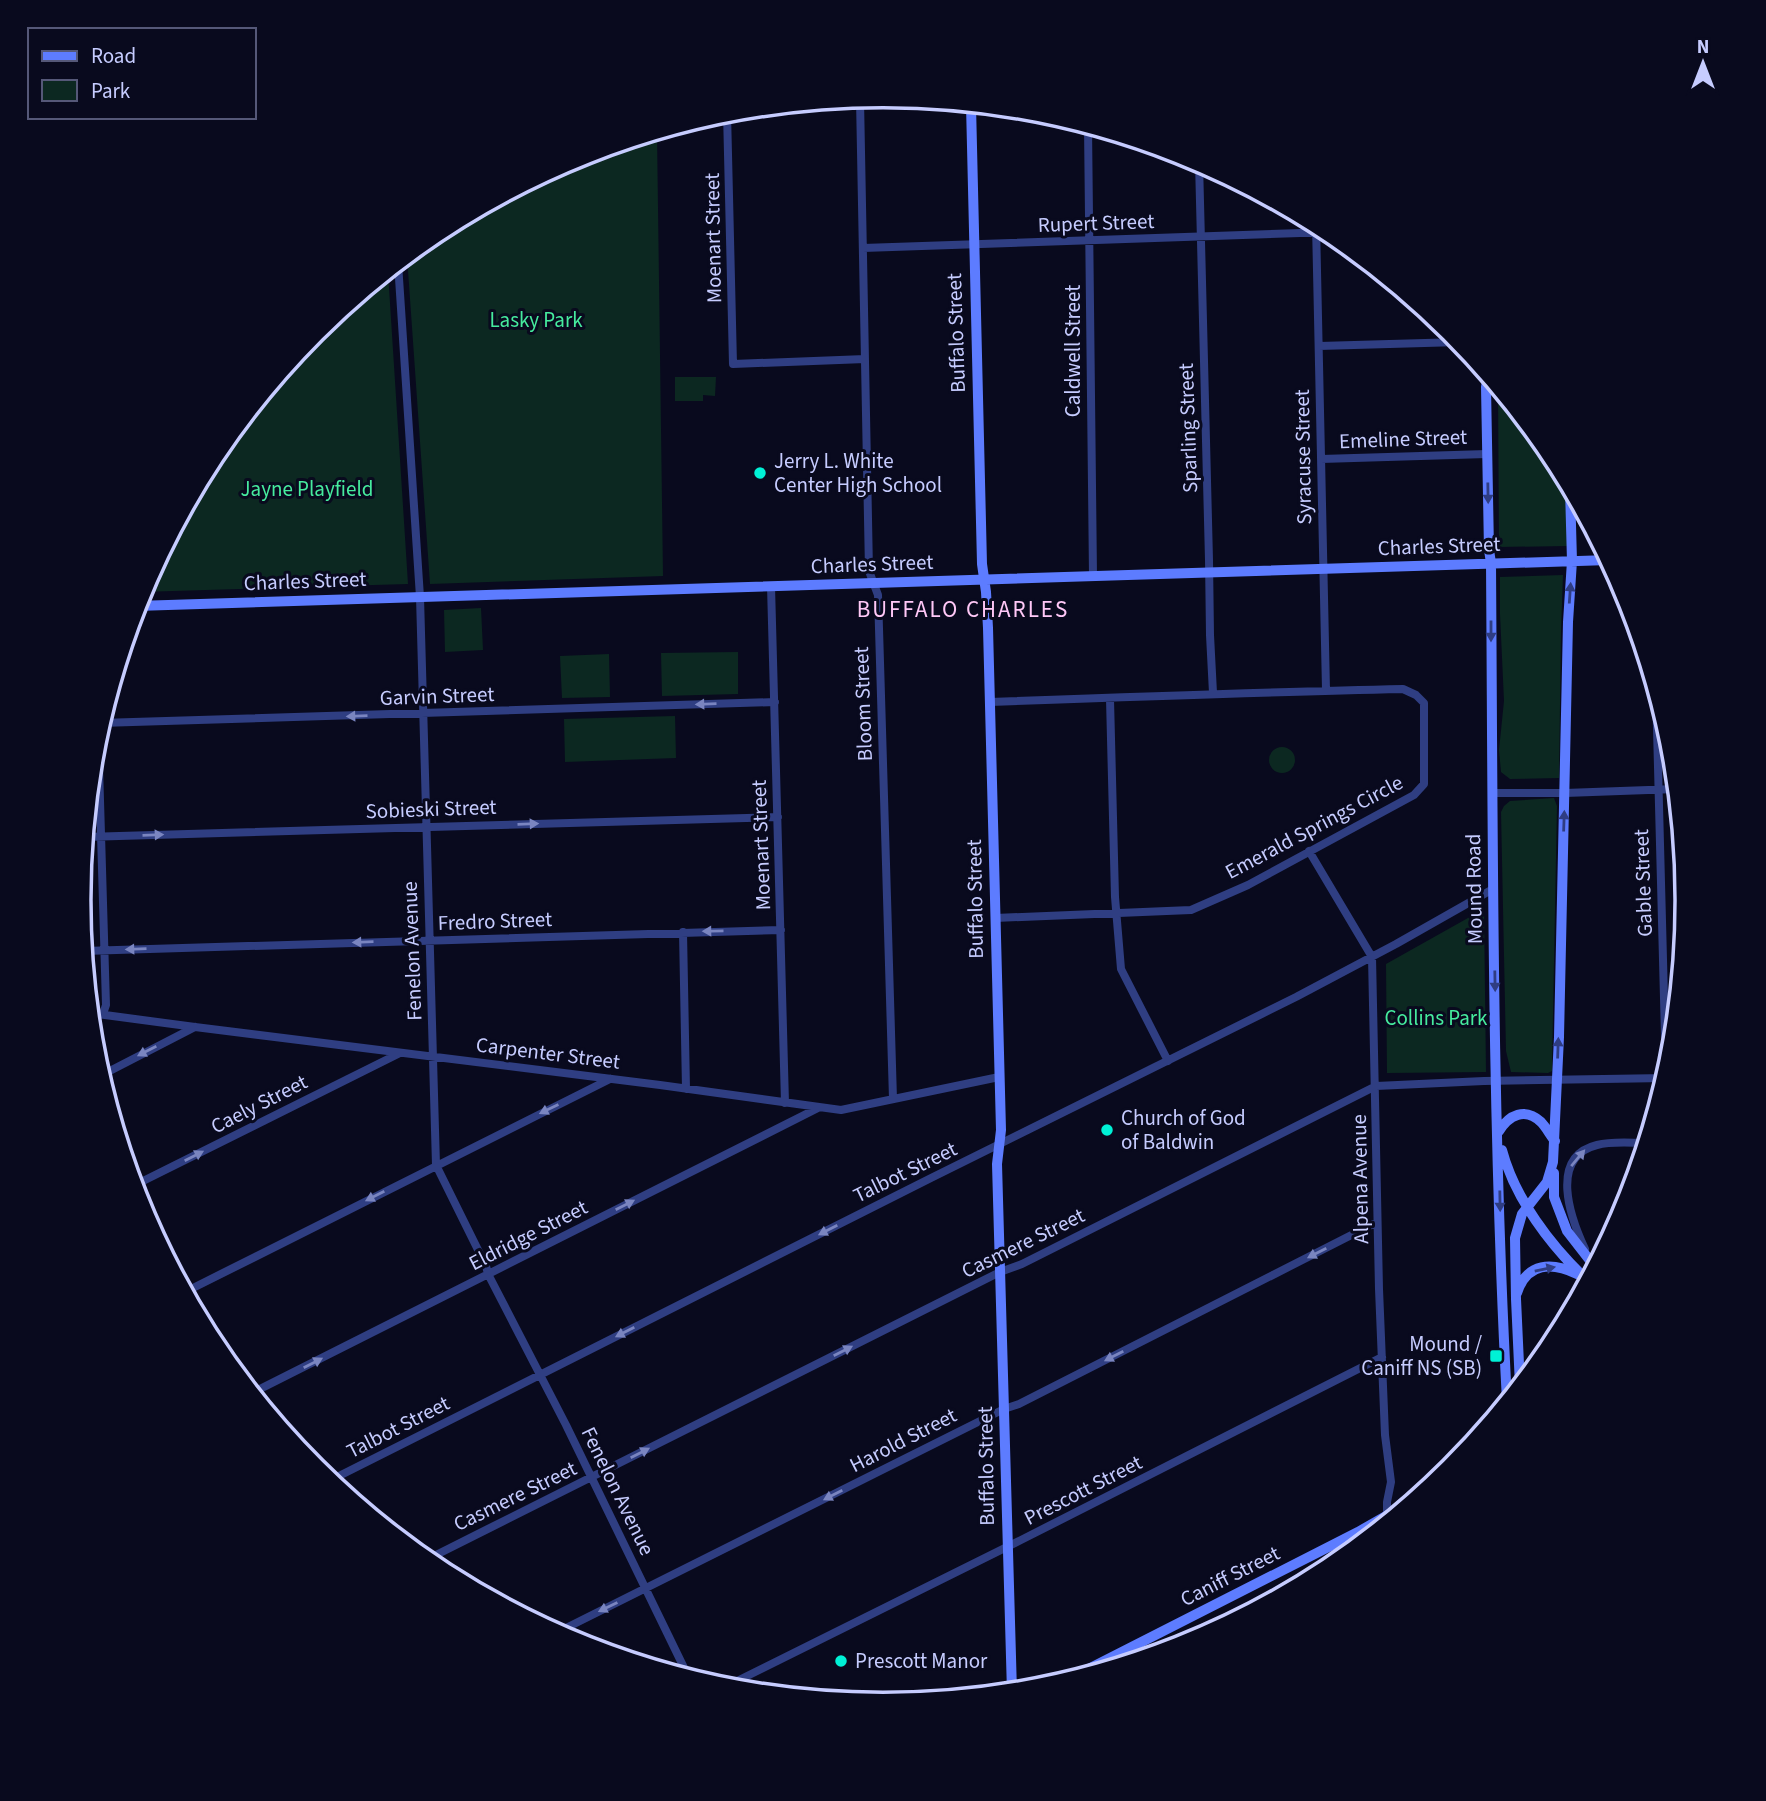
<svg xmlns="http://www.w3.org/2000/svg" width="1766" height="1801" font-family="'Source Sans 3',sans-serif">
<style>
.green{fill:#0c2821}
.lines{fill:none;stroke-linecap:round;stroke-linejoin:round}
.street{stroke:#2f3e82;stroke-width:8}
.secondary{stroke:#5d7cff;stroke-width:10}
.oneway{fill:#2f3d83}
.oneway2{fill:#7a85c0}
.poi-dot{fill:#00f1d6;stroke:#090a1e;stroke-width:2.5}
.labels{text-anchor:middle;stroke-width:6;stroke-linejoin:round;paint-order:stroke}
.street-label{font-size:21px;fill:#c6ccff;stroke:#090a1e}
.park-label{font-size:21px;fill:#46eb9e;stroke:#090a1e}
.poi-label{font-size:21px;fill:#c6ccff;stroke:#090a1e;text-anchor:start}
.neighbourhood-label{font-size:23px;letter-spacing:2px;fill:#ffc8f7;stroke:#090a1e}
.rim{fill:none;stroke:#c6ccff;stroke-width:3.5}
</style>
<rect width="100%" height="100%" fill="#090a1e"/>
<path class="green" d="M657 133 663 576 430 584 407 256 437 232 576 157Z
M388 272 408 584 140 592 215 453 315 332Z
M675 377H716L715 396 703 395V401H675Z
M1498 388 1552 454 1566 480 1567 546 1499 547Z
M1563 575 1561 632 1559 778 1510 779 1501 772 1499 750 1504 701 1500 614V577Z
M481 608 483 650 445 652 444 610Z
M738 652V694L662 696 661 653Z
M609 654 610 697 562 698 560 656Z
M675 716 676 758 565 762 564 719Z
M1269 760a13 13 0 1 1 26 0a13 13 0 1 1-26 0Z
M1554 798 1557 806 1552 1066V1071L1548 1073 1511 1072 1506 1051 1501 812 1504 806 1510 801Z
M1484 909 1486 1072 1387 1073 1386 964Z"/>
<g class="lines">
<path class="street" d="M860 99 869 571 878 595 893 1099
M727 112 733 364 865 359
M1088 126 1093 576
M1199 162 1209 560 1210 635 1213 693
M1316 224 1326 690
M863 248 1331 232
M398 263 420 597 436 1165 486 1266 488 1274 566 1425 689 1678
M1319 346 1460 342
M1321 459 1487 454
M771 586 785 1103
M1656 690 1666 1075
M1110 699 1115 897 1121 969 1168 1061
M990 702C1128 697 1266 692 1403 689L1416 695 1424 703V784L1414 795 1248 885 1191 910 995 918
M100 723 775 702
M98 732 106 1005 103 1014 106 1015
M1492 793H1565L1676 789
M85 837 778 817
M1309 851 1372 957 1379 1289 1385 1435 1391 1482 1387 1502V1522
M683 932 686 1089
M84 951 781 930
M90 1013 195 1027 660 1085 841 1110 999 1077
M100 1076 195 1027
M133 1186 400 1053
M1585 1249C1571 1219 1548 1157 1597 1145 1612 1141 1630 1143 1646 1143
M185 1292 610 1079
M252 1393 818 1108
M329 1481 931 1178 1296 997 1396 944 1493 889
M426 1560 1000 1272 1022 1264 1376 1086 1484 1081 1666 1078
M556 1633 1004 1409 1019 1404 1377 1222
M723 1688 1021 1540 1382 1357"/>
<path class="secondary" d="M971 105 982 564 986 592 988 628 1001 1130 997 1164 1012 1692
M1488 375 1486 387 1489 550 1491 563C1493 843 1492 1122 1507 1401
M136 606 1609 560
M1499 1131C1509 1115 1525 1107 1541 1122 1546 1127 1550 1135 1555 1141
M1502 1150C1515 1199 1551 1246 1587 1280
M1554 1173V1197L1567 1231 1595 1267
M1517 1293C1527 1262 1552 1262 1577 1274
M1520 1386 1516 1299 1515 1238 1522 1214 1547 1182 1553 1162 1559 1037 1568 622 1572 561 1570 489
M1061 1683 1358 1532 1414 1500"/>
</g>
<defs><path id="oneway-solid" d="M-6-.8H1V-3.2L6.5 0L1 3.2V.8H-6Z" transform="scale(1.75)"/></defs>
<g class="oneway">
<use href="#oneway-solid" transform="translate(1488 493) rotate(89)"/>
<use href="#oneway-solid" transform="translate(1570 593) rotate(-86)"/>
<use href="#oneway-solid" transform="translate(1491 631) rotate(90)"/>
<use href="#oneway-solid" transform="translate(1564 821) rotate(-88)"/>
<use href="#oneway-solid" transform="translate(1495 981) rotate(89)"/>
<use href="#oneway-solid" transform="translate(1558 1048) rotate(-88)"/>
<use href="#oneway-solid" transform="translate(1500 1201) rotate(89)"/>
<use href="#oneway-solid" transform="translate(1545 1269) rotate(-12)"/>
</g>
<g class="oneway2">
<use href="#oneway-solid" transform="translate(706 704) rotate(178)"/>
<use href="#oneway-solid" transform="translate(357 716) rotate(178)"/>
<use href="#oneway-solid" transform="translate(528 824) rotate(-2)"/>
<use href="#oneway-solid" transform="translate(153 835) rotate(-2)"/>
<use href="#oneway-solid" transform="translate(713 931) rotate(179)"/>
<use href="#oneway-solid" transform="translate(363 942) rotate(178)"/>
<use href="#oneway-solid" transform="translate(136 949) rotate(178)"/>
<use href="#oneway-solid" transform="translate(147 1051) rotate(153)"/>
<use href="#oneway-solid" transform="translate(549 1109) rotate(154)"/>
<use href="#oneway-solid" transform="translate(194 1156) rotate(-27)"/>
<use href="#oneway-solid" transform="translate(1578 1158) rotate(-50)"/>
<use href="#oneway-solid" transform="translate(375 1196) rotate(153)"/>
<use href="#oneway-solid" transform="translate(625 1205) rotate(-27)"/>
<use href="#oneway-solid" transform="translate(828 1230) rotate(153)"/>
<use href="#oneway-solid" transform="translate(1317 1253) rotate(153)"/>
<use href="#oneway-solid" transform="translate(625 1332) rotate(153)"/>
<use href="#oneway-solid" transform="translate(843 1351) rotate(-27)"/>
<use href="#oneway-solid" transform="translate(1114 1356) rotate(153)"/>
<use href="#oneway-solid" transform="translate(313 1363) rotate(-27)"/>
<use href="#oneway-solid" transform="translate(640 1453) rotate(-27)"/>
<use href="#oneway-solid" transform="translate(833 1495) rotate(153)"/>
<use href="#oneway-solid" transform="translate(608 1607) rotate(154)"/>
</g>
<g class="poi-dot">
<circle cx="760" cy="473" r="7"/>
<circle cx="1107" cy="1130" r="7"/>
<rect x="1489" y="1349" width="14" height="14" rx="3.5"/>
<circle cx="841" cy="1661" r="7"/>
</g>
<g class="labels">
<g class="street-label">
<text transform="translate(1096 223) rotate(-2)" y="7">Rupert Street</text>
<text transform="translate(713 238) rotate(-91)" y="7">Moenart Street</text>
<text transform="translate(956 333) rotate(-92)" y="7">Buffalo Street</text>
<text transform="translate(1073 351) rotate(-90)" y="7">Caldwell Street</text>
<text transform="translate(1188 428) rotate(-92)" y="7">Sparling Street</text>
<text transform="translate(1403 439) rotate(-2)" y="7">Emeline Street</text>
<text transform="translate(1303 457) rotate(-91)" y="7">Syracuse Street</text>
<text transform="translate(1439 546) rotate(-2)" y="7">Charles Street</text>
<text transform="translate(872 564) rotate(-2)" y="7">Charles Street</text>
<text transform="translate(305 581) rotate(-2)" y="7">Charles Street</text>
<text transform="translate(437 696) rotate(-2)" y="7">Garvin Street</text>
<text transform="translate(863 704) rotate(-92)" y="7">Bloom Street</text>
<text transform="translate(431 809) rotate(-2)" y="7">Sobieski Street</text>
<text transform="translate(1314 827) rotate(-28)" y="7">Emerald Springs Circle</text>
<text transform="translate(761 845) rotate(-92)" y="7">Moenart Street</text>
<text transform="translate(1643 883) rotate(-92)" y="7">Gable Street</text>
<text transform="translate(1474 889) rotate(-91)" y="7">Mound Road</text>
<text transform="translate(975 899) rotate(-91)" y="7">Buffalo Street</text>
<text transform="translate(495 921) rotate(-2)" y="7">Fredro Street</text>
<text transform="translate(412 951) rotate(-92)" y="7">Fenelon Avenue</text>
<text transform="translate(548 1053) rotate(7)" y="7">Carpenter Street</text>
<text transform="translate(259 1104) rotate(-27)" y="7">Caely Street</text>
<text transform="translate(905 1172) rotate(-26)" y="7">Talbot Street</text>
<text transform="translate(1360 1179) rotate(-91)" y="7">Alpena Avenue</text>
<text transform="translate(528 1235) rotate(-27)" y="7">Eldridge Street</text>
<text transform="translate(1023 1243) rotate(-26)" y="7">Casmere Street</text>
<text transform="translate(398 1427) rotate(-27)" y="7">Talbot Street</text>
<text transform="translate(903 1440) rotate(-27)" y="7">Harold Street</text>
<text transform="translate(986 1466) rotate(-91)" y="7">Buffalo Street</text>
<text transform="translate(1083 1490) rotate(-27)" y="7">Prescott Street</text>
<text transform="translate(618 1491) rotate(64)" y="7">Fenelon Avenue</text>
<text transform="translate(515 1496) rotate(-26)" y="7">Casmere Street</text>
<text transform="translate(1230 1576) rotate(-27)" y="7">Caniff Street</text>
</g>
<g class="park-label">
<text x="536" y="327">Lasky Park</text>
<text x="307" y="496">Jayne Playfield</text>
<text x="1436" y="1025">Collins Park</text>
</g>
<g class="poi-label">
<text x="774" y="468">Jerry L. White<tspan x="774" dy="24">Center High School</tspan></text>
<text x="1121" y="1125">Church of God<tspan x="1121" dy="24">of Baldwin</tspan></text>
<text x="1482" y="1351" text-anchor="end">Mound /<tspan x="1482" dy="24">Caniff NS (SB)</tspan></text>
<text x="855" y="1668">Prescott Manor</text>
</g>
<g class="neighbourhood-label">
<text x="963" y="617">BUFFALO CHARLES</text>
</g>
</g>
<path d="M0 0H1766V1801H0ZM91 900a792 792 0 1 1 1584 0a792 792 0 1 1-1584 0Z" fill="#090a1e" fill-rule="evenodd"/>
<path class="rim" d="M91 900a792 792 0 1 1 1584 0a792 792 0 1 1-1584 0Z"/>
<rect x="28" y="28" width="228" height="91" fill="#090a1e" stroke="#555878" stroke-width="2"/>
<rect x="42" y="51" width="35" height="10" fill="#5d7cff" stroke="#555878" stroke-width="2"/>
<text x="91" y="63" font-size="21" fill="#c6ccff">Road</text>
<rect x="42" y="80" width="35" height="21" fill="#0c2821" stroke="#555878" stroke-width="2"/>
<text x="91" y="98" font-size="21" fill="#c6ccff">Park</text>
<g transform="translate(1703 63)" stroke="#090a1e" stroke-width="5" paint-order="stroke">
<path d="M0-5L12 26L0 18L-12 26Z" fill="#c6ccff"/>
<text y="-10" font-size="19" font-weight="bold" text-anchor="middle" fill="#c6ccff">N</text>
</g>
</svg>
